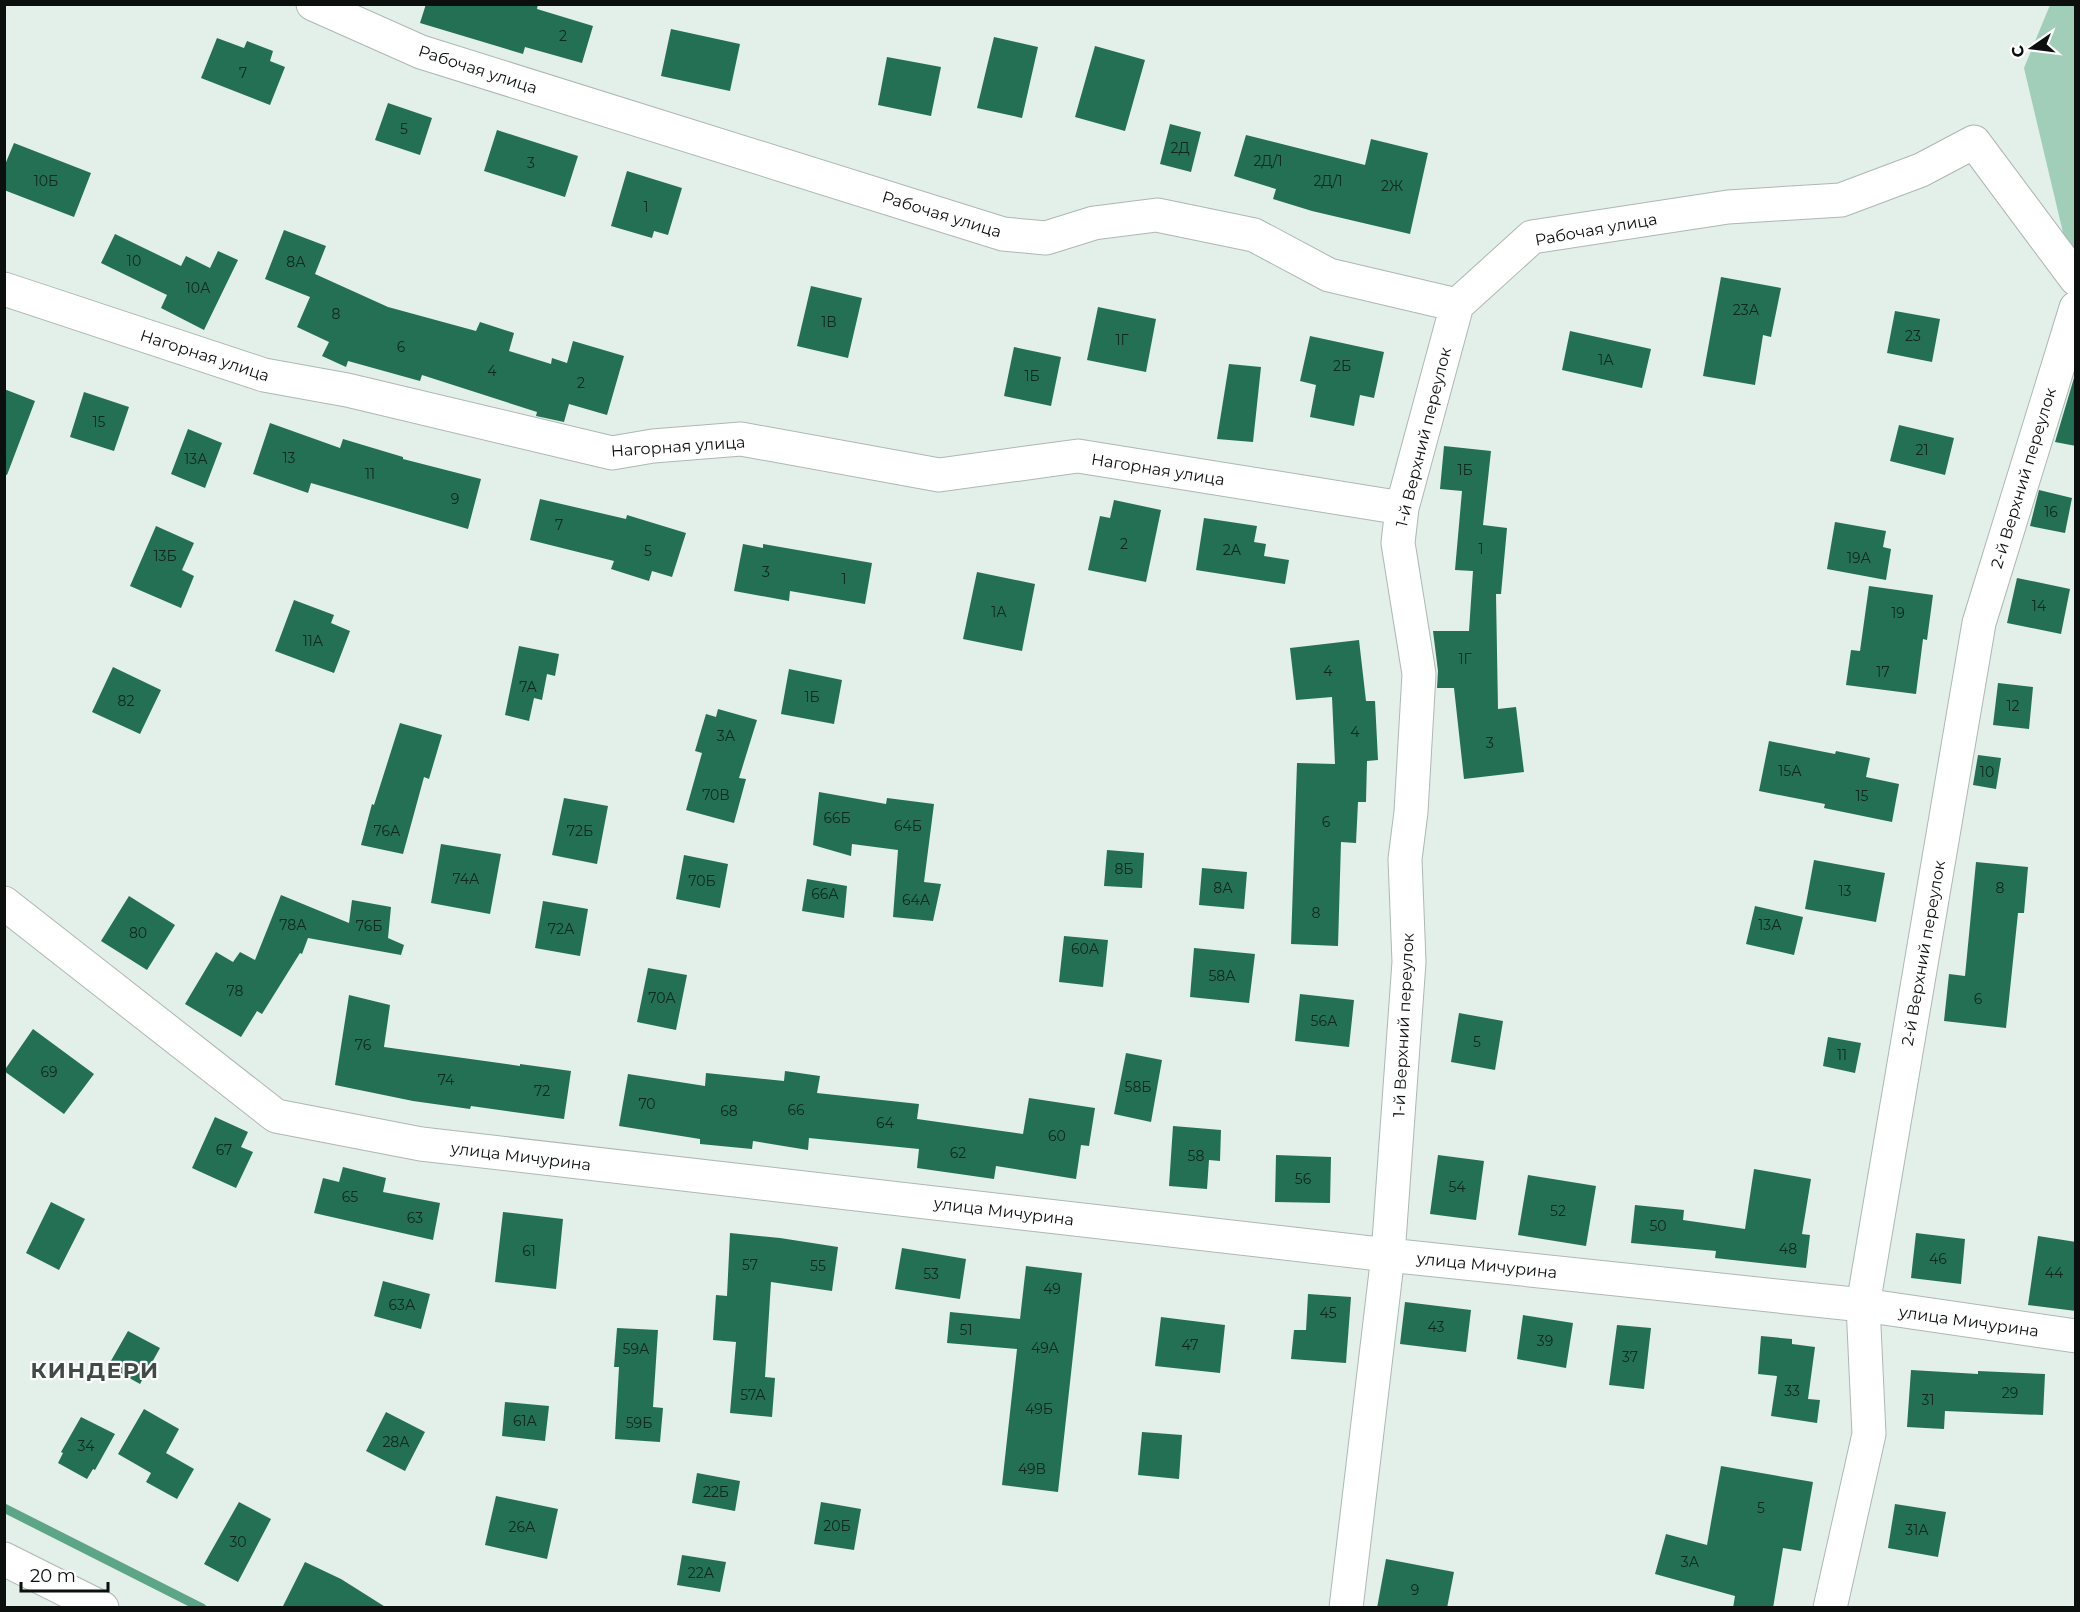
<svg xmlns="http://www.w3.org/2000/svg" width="2080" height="1612" font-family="Montserrat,sans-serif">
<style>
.green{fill:#a0ceb9}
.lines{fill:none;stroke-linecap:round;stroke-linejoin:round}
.stream{stroke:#5ca587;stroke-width:9}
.building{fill:#237055}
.minor-casing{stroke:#adb8b3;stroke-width:35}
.major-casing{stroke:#adb8b3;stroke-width:35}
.minor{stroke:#fff;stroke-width:33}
.major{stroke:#fff;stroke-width:33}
.labels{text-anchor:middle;stroke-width:4.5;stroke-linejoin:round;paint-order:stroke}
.number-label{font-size:14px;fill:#11271f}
.street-label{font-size:16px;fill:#0b0f0d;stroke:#fff}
.district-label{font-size:22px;font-weight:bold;letter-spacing:1.5px;fill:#404a46;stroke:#fff}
</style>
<rect width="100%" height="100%" fill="#e3efe9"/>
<path class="green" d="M2050 5H2075V269L2069 258 2024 68Z"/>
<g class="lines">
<path class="stream" d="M4 1508 202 1608"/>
</g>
<path class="building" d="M426 4H538L537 9 593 26 582 63 525 47 523 54 420 23Z
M671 29 740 44 730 91 661 76Z
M994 37 1038 47 1022 118 977 108Z
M217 38 244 48 247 41 273 51 270 61 285 67 270 105 201 78Z
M1095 46 1145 60 1125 131 1075 117Z
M887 57 941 67 931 116 878 105Z
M388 103 432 118 420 155 375 140Z
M1170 124 1201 132 1191 172 1160 164Z
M497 130 578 156 565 197 484 171Z
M1246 135 1365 165 1371 139 1428 153 1410 234 1312 211 1273 199 1276 189 1234 176Z
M14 143 91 173 74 217 4 190V167Z
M627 171 682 188 668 235 654 231 652 238 611 226Z
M284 230 326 246 315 274 388 307 476 331 480 322 514 333 509 351 551 364 552 358 567 363 573 341 624 356 607 415 569 404 564 422 536 416 537 412 422 375 420 381 348 361 346 367 322 356 329 342 297 327 310 297 265 279Z
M115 234 181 266 186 256 210 268 218 251 238 260 204 330 161 308 167 295 101 263Z
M1721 277 1781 288 1771 337 1763 335 1755 385 1703 376Z
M811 286 862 298 848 358 797 346Z
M1098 307 1156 319 1146 372 1087 360Z
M1895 311 1940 319 1932 362 1887 353Z
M1570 331 1651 349 1642 388 1562 370Z
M1310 336 1384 352 1374 398 1360 395 1354 426 1310 417 1316 385 1300 381Z
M1014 347 1061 357 1051 406 1004 396Z
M1229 364 1261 367 1253 442 1217 439Z
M2074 378H2076V446L2055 442Z
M4 389 35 401 7 475 4 474Z
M84 392 129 407 114 451 70 437Z
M270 423 340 448 343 439 403 457V459L481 479 468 529 311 483 308 493 253 474Z
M1899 425 1954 438 1945 475 1890 461Z
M188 429 222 443 205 488 171 474Z
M1444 446 1491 451 1483 525 1507 528 1501 594H1496L1498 709 1516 707 1524 772 1464 779 1454 688H1437L1438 671 1433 631H1469L1473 571 1455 570 1462 491 1440 489Z
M2039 490 2072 498 2065 533 2030 526Z
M540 499 626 519 627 515 686 533 672 577 652 571 649 581 611 569 614 561 530 540Z
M1114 500 1161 510 1146 582 1088 570 1100 516 1110 518Z
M1204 518 1257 526 1254 542 1266 544 1264 556 1289 560 1285 584 1196 570Z
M1835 522 1886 531 1883 547 1891 549 1886 580 1827 569Z
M156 526 194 543 182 570 194 576 181 608 130 586Z
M743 544 763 548V544L872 563 865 604 790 591 789 601 734 591Z
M977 572 1035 584 1022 651 963 639Z
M2017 578 2070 589 2061 634 2007 623Z
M1869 586 1933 595 1927 640 1923 639 1916 694 1846 685 1851 650 1860 651Z
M294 600 334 615 331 623 350 631 334 673 275 651Z
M1359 640 1366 701H1375L1378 760 1367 761 1366 802H1358L1356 843 1341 842 1338 946 1291 944 1297 763 1335 764 1332 697 1296 700 1290 648Z
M519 646 559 654 555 676 547 674 542 700 534 698 529 721 505 715Z
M113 667 161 690 140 734 92 712Z
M789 669 842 680 834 724 781 714Z
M1998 683 2033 687 2029 729 1993 725Z
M718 709 757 720 739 778 746 779 734 823 686 810 702 753 695 751 706 714 716 717Z
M400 723 442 735 429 779 424 777 403 854 361 845 372 804 374 805Z
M1769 741 1835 754 1836 751 1870 758 1866 777 1899 784 1892 822 1824 808 1825 804 1759 791Z
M1978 755 2001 758 1996 789 1973 785Z
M819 792 886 804 887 798 934 804 924 882 941 884 933 921 893 917 898 850 852 844 851 856 813 845Z
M564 798 608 806 597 864 552 855Z
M441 844 501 854 490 914 431 903Z
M1107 850 1144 853 1142 888 1104 886Z
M684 855 728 864 720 908 676 899Z
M1814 860 1885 873 1876 922 1805 909Z
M1976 862 2028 867 2024 913H2018L2006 1028 1944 1021 1949 974 1965 976Z
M1202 868 1247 872 1244 909 1199 905Z
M807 879 847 886 844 918 802 911Z
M281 895 349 923 352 900 391 907 388 938 404 945 401 955 308 938 302 954 300 953 262 1014 257 1011 241 1037 185 1004 216 952 233 962 240 952 255 960Z
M129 896 175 925 147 970 101 941Z
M543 901 588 909 580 956 535 948Z
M1755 906 1803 917 1794 955 1746 944Z
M1064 936 1108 940 1103 987 1059 982Z
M1194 948 1255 954 1249 1003 1190 997Z
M648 968 687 975 676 1030 637 1022Z
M1300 994 1354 1000 1349 1047 1295 1041Z
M349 995 390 1005 384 1047 520 1066V1064L571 1071 564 1119 471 1106 470 1109 413 1101 335 1085Z
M1459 1013 1503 1021 1495 1070 1451 1062Z
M33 1029 94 1074 64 1114 4 1071Z
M1828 1037 1861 1043 1855 1073 1823 1066Z
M1126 1053 1162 1060 1151 1122 1114 1114Z
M785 1071 820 1076 817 1093 919 1104 917 1119 1023 1134 1029 1098 1095 1108 1089 1146 1081 1145 1076 1179 996 1166 994 1179 917 1168 919 1149 809 1138 808 1150 753 1141 752 1149 700 1144V1139L619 1126 628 1074 705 1086 706 1073 784 1081Z
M215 1117 248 1132 241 1147 253 1152 236 1188 192 1168Z
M1173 1126 1221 1130 1220 1161 1209 1160 1207 1189 1169 1186Z
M1276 1155 1331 1157 1330 1203 1275 1202Z
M1438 1155 1484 1161 1476 1220 1430 1214Z
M343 1167 386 1178 383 1192 440 1203 433 1240 314 1213 323 1178 339 1182Z
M1754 1169 1811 1179 1802 1234 1810 1235 1806 1268 1715 1258 1716 1251 1631 1243 1635 1205 1684 1210 1683 1220 1745 1229Z
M1528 1175 1596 1186 1586 1246 1518 1235Z
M51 1202 85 1219 59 1270 26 1253Z
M503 1212 563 1219 556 1289 495 1282Z
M730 1233 780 1238 838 1247 832 1291 771 1282 765 1377 775 1378 772 1417 730 1413 736 1342 713 1340 716 1295 727 1296Z
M1916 1233 1965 1239 1961 1284 1911 1278Z
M2038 1236 2076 1242V1311L2028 1305Z
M902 1248 966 1259 960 1299 895 1289Z
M1026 1266 1082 1273 1058 1492 1002 1485 1017 1349 947 1343 950 1312 1020 1319Z
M383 1281 430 1294 421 1329 374 1316Z
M1308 1294 1351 1297 1346 1363 1291 1359 1294 1330H1306Z
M1405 1302 1471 1310 1466 1352 1400 1344Z
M1523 1315 1573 1323 1566 1368 1517 1359Z
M1161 1317 1225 1325 1220 1373 1155 1366Z
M1617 1325 1651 1328 1644 1389 1609 1385Z
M617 1328 658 1330 653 1407 663 1408 660 1442 615 1439 619 1367H614Z
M128 1331 160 1348 140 1384 108 1366Z
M1761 1336 1792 1339V1344L1815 1347 1808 1399 1820 1400 1817 1423 1771 1416 1777 1376 1758 1374Z
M1911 1370 1978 1374V1371L2045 1374 2043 1415 1945 1411 1944 1429 1907 1427Z
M505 1402 549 1406 545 1441 502 1436Z
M144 1409 179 1429 166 1453 194 1469 177 1499 146 1482 151 1473 118 1454Z
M386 1412 425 1432 405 1471 366 1451Z
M81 1417 115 1434 95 1470 93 1469 87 1479 58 1463 63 1453 61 1452Z
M1142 1432 1182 1435 1179 1479 1138 1475Z
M1721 1466 1813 1482 1801 1551 1783 1548 1773 1608H1733L1735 1596 1655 1574 1666 1534 1707 1545Z
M697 1473 740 1481 735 1511 692 1503Z
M496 1496 558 1509 547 1559 485 1545Z
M239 1502 271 1519 238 1582 204 1564Z
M821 1502 861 1509 854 1550 814 1544Z
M1895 1504 1946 1512 1938 1557 1888 1548Z
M682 1555 726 1562 720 1592 677 1585Z
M1386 1559 1454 1572 1447 1608H1377Z
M305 1562 341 1579 387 1608H282Z"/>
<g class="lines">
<defs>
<path id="minor" d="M313 4 421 52 1003 234 1046 238 1094 223 1157 215 1254 235 1329 275 1457 305 1532 237 1728 207 1841 200 1921 170 1974 142 2076 279
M4 289 264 375 347 390 612 453 653 446 741 439 939 475 1078 456 1402 508
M4 903 276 1116 421 1144 1388 1255 1863 1305 2076 1336
M1346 1608 1388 1255 1409 962 1405 859 1411 812 1419 674 1398 543 1402 508 1457 305
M1830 1608 1869 1434 1863 1305 1979 623 2076 308"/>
<path id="major" d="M4 1559 102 1608"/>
</defs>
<use href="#minor" class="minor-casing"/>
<use href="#major" class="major-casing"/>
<use href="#minor" class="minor"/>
<use href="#major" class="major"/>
</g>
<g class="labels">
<g class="number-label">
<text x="563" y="41">2</text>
<text x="243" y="78">7</text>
<text x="404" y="134">5</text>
<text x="1180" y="153">2Д</text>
<text x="1268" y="166">2Д/1</text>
<text x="531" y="168">3</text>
<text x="46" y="186">10Б</text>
<text x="1328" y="186">2Д/1</text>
<text x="1392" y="191">2Ж</text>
<text x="646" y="212">1</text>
<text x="134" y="266">10</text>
<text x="296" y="267">8А</text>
<text x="198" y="293">10А</text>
<text x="1746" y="315">23А</text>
<text x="336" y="319">8</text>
<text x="829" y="327">1В</text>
<text x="1913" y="341">23</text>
<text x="1122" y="345">1Г</text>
<text x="401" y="352">6</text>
<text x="1606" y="365">1А</text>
<text x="1342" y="371">2Б</text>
<text x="492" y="376">4</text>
<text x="1032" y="381">1Б</text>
<text x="581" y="388">2</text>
<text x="99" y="427">15</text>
<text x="1922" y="455">21</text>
<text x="289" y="463">13</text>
<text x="196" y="464">13А</text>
<text x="1465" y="475">1Б</text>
<text x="370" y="479">11</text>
<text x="455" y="504">9</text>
<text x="2051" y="517">16</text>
<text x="559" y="530">7</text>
<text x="1124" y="549">2</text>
<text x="1481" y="554">1</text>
<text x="1232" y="555">2А</text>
<text x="648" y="556">5</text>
<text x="165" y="561">13Б</text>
<text x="1859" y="563">19А</text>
<text x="766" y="577">3</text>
<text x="844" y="584">1</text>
<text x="2039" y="611">14</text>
<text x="999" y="617">1А</text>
<text x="1898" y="618">19</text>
<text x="313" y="646">11А</text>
<text x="1465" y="664">1Г</text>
<text x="1328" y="676">4</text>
<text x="1883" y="677">17</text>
<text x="528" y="692">7А</text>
<text x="812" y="702">1Б</text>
<text x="126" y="706">82</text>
<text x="2013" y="711">12</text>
<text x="1355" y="737">4</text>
<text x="726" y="741">3А</text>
<text x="1490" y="748">3</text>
<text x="1790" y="776">15А</text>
<text x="1987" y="777">10</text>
<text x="716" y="800">70В</text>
<text x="1862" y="801">15</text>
<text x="837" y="823">66Б</text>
<text x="1326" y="827">6</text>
<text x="908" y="831">64Б</text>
<text x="387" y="836">76А</text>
<text x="580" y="836">72Б</text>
<text x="1124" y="874">8Б</text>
<text x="466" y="884">74А</text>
<text x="702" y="886">70Б</text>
<text x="1223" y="893">8А</text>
<text x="2000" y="893">8</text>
<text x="1845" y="896">13</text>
<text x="825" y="899">66А</text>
<text x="916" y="905">64А</text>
<text x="1316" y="918">8</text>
<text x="293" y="930">78А</text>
<text x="1770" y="930">13А</text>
<text x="369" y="931">76Б</text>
<text x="561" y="934">72А</text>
<text x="138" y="938">80</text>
<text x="1085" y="954">60А</text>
<text x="1222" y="981">58А</text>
<text x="235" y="996">78</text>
<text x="662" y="1003">70А</text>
<text x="1978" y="1004">6</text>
<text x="1324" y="1026">56А</text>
<text x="1477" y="1047">5</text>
<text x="363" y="1050">76</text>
<text x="1842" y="1060">11</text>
<text x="49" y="1077">69</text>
<text x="446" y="1085">74</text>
<text x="1138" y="1092">58Б</text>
<text x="542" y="1096">72</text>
<text x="647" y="1109">70</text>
<text x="796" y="1115">66</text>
<text x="729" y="1116">68</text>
<text x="885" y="1128">64</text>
<text x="1057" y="1141">60</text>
<text x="224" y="1155">67</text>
<text x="958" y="1158">62</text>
<text x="1196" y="1161">58</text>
<text x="1303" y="1184">56</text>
<text x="1457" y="1192">54</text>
<text x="350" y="1202">65</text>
<text x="1558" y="1216">52</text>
<text x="415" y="1223">63</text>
<text x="1658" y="1231">50</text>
<text x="1788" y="1254">48</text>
<text x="529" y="1256">61</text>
<text x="1938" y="1264">46</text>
<text x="750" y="1270">57</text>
<text x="818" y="1271">55</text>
<text x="2054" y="1278">44</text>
<text x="931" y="1279">53</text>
<text x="1052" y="1294">49</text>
<text x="402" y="1310">63А</text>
<text x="1328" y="1318">45</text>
<text x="1436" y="1332">43</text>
<text x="966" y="1335">51</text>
<text x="1545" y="1346">39</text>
<text x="1190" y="1350">47</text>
<text x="1045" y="1353">49А</text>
<text x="636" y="1354">59А</text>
<text x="1630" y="1362">37</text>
<text x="1792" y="1396">33</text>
<text x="2010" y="1398">29</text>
<text x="753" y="1400">57А</text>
<text x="1928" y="1405">31</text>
<text x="1039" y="1414">49Б</text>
<text x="525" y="1426">61А</text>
<text x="639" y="1428">59Б</text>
<text x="396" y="1447">28А</text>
<text x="86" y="1451">34</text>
<text x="1032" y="1474">49В</text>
<text x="716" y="1497">22Б</text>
<text x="1761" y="1513">5</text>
<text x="837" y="1531">20Б</text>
<text x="522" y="1532">26А</text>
<text x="1917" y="1535">31А</text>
<text x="238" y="1547">30</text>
<text x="1690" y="1567">3А</text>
<text x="701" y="1578">22А</text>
<text x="1415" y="1595">9</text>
</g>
<g class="street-label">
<text transform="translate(478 69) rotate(18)" y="6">Рабочая улица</text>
<text transform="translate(942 214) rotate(17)" y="6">Рабочая улица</text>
<text transform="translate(1596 229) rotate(-10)" y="6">Рабочая улица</text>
<text transform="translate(205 355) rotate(18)" y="6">Нагорная улица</text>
<text transform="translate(1423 437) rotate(-76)" y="6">1-й Верхний переулок</text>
<text transform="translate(678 446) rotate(-4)" y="6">Нагорная улица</text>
<text transform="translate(1158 469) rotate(9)" y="6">Нагорная улица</text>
<text transform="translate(2023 478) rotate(-73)" y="6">2-й Верхний переулок</text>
<text transform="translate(1923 953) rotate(-80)" y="6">2-й Верхний переулок</text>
<text transform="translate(1403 1025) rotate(-87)" y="6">1-й Верхний переулок</text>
<text transform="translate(521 1156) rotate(7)" y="6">улица Мичурина</text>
<text transform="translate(1004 1211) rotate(7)" y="6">улица Мичурина</text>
<text transform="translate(1487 1265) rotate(6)" y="6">улица Мичурина</text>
<text transform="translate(1969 1321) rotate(8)" y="6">улица Мичурина</text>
</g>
<g class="district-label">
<text x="95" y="1378">КИНДЕРИ</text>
</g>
</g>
<rect width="2080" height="1612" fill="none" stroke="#0b0f0d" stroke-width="12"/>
<g transform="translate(2032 48) rotate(256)" stroke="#ffffff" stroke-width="4.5" paint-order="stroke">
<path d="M0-4.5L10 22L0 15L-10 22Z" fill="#0b0f0d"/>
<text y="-9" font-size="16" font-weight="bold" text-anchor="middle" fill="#0b0f0d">С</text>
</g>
<path d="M21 1582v9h87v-9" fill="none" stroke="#0b0f0d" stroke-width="3"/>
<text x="30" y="1582" font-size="18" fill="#0b0f0d" stroke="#ffffff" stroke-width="4.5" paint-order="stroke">20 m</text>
</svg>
